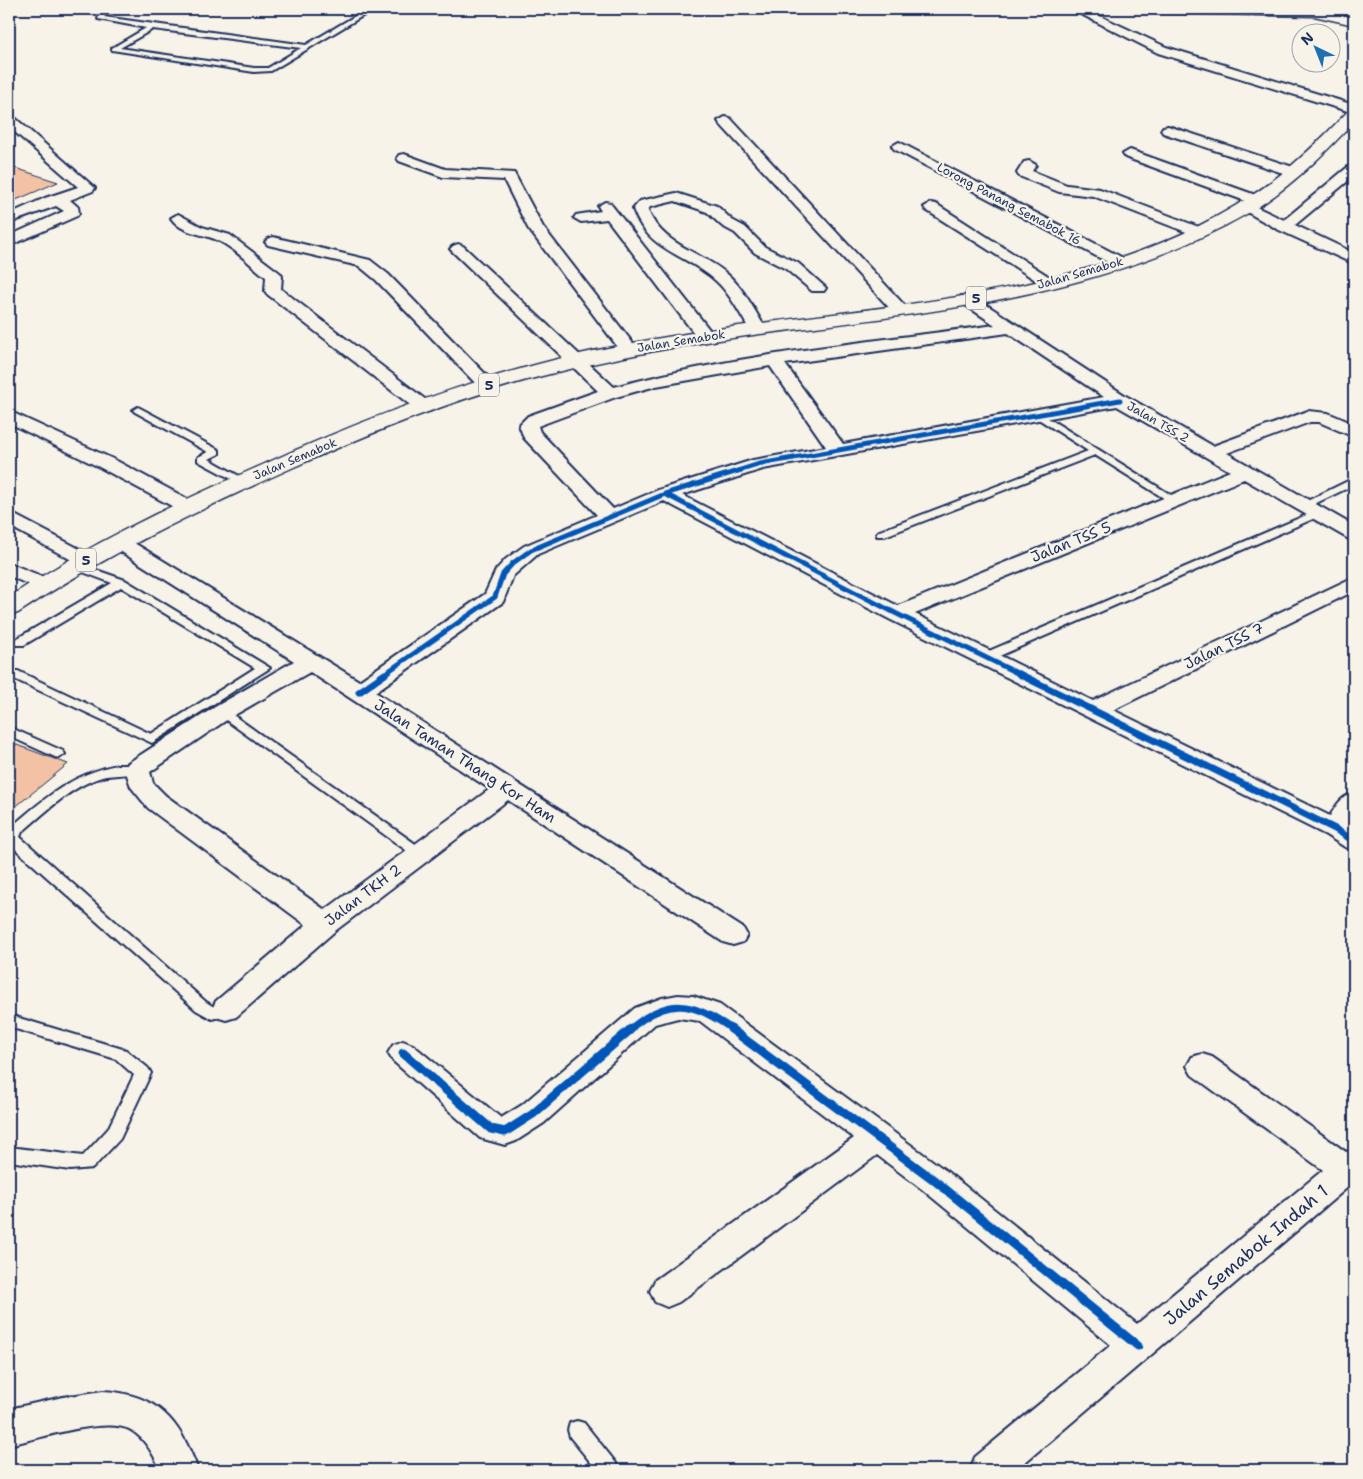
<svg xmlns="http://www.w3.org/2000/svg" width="1363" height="1479" font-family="'Shantell Sans',sans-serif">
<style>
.building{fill:#f3c1a3;stroke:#1b2f5e}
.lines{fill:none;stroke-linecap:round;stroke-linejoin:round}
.service-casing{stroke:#1b2f5e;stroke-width:4}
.minor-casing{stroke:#1b2f5e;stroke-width:4}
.primary-casing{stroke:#1b2f5e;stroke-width:3}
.trunk-casing{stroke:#1b2f5e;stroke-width:3}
.service{fill:#f7f3e8;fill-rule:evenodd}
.minor{fill:#f7f3e8;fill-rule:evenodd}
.primary{fill:#f7f3e8;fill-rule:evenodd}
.trunk{fill:#f7f3e8;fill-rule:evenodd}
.cycleway-far2-casing{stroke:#f7f3e8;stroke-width:8}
.cycleway-far1-casing{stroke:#f7f3e8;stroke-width:10}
.cycleway-casing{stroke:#f7f3e8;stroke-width:12}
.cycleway-far2{stroke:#0057b8;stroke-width:5}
.cycleway-far1{stroke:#0057b8;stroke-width:7}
.cycleway{stroke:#0057b8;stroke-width:9}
.labels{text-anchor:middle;stroke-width:4.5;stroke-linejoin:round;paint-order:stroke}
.far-street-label{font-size:12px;fill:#1b2f5e;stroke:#f7f3e8}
.shield{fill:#f7f3e8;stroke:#5d6a87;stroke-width:1}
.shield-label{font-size:14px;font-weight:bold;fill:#1b2f5e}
.street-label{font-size:15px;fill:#1b2f5e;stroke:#f7f3e8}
.near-street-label{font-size:18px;fill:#1b2f5e;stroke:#f7f3e8}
</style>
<rect width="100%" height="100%" fill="#f7f3e8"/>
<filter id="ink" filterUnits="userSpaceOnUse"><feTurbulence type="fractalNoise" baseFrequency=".02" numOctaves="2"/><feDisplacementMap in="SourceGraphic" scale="10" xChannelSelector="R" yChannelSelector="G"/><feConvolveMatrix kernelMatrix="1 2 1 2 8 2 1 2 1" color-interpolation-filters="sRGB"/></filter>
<g filter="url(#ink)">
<path class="building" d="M9 166 58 182 9 203Z
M9 742 68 764 9 812Z"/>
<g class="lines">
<defs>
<path id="service" d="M107 9H114L104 17 306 45 367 9H374L271 71 254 72 112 50V48L146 28 98 19 100 13ZM153 29 301 48 268 68H254L120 48Z
M138 407 219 450V454L209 459 248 481 247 483H239L198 461V457L208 452 135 412 133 410Z
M1040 413 1179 500 1178 502H1170L1095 455 885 536H877V532L1088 451 1037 418V414Z
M1354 478V485L1308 507 1304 508 1299 505Z
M1318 510 1322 511V515L990 660H982L980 657 982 654Z
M76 563 125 580 270 668 152 743 10 677V671H18L151 734 255 668 121 587 24 645H16L14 642 16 639 112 583 72 568 71 566 72 564Z
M223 708 424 850 426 853 424 856H414L219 715 217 712Z
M9 727 63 751 65 754 59 758 55 757 9 736Z
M117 765H137L143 769C139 776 112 774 102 777 71 786 46 812 22 832L20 837 206 1002 214 1007 226 1003 231 1005 233 1009 231 1013 212 1019 196 1010 12 846C7 839 8 833 12 826 47 797 72 774 117 765Z
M9 1015 126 1050 148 1068 151 1073 120 1139 93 1168 70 1170 9 1161V1147L83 1156 108 1129 134 1075 116 1059 9 1027Z
M577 1421 584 1423 616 1463 618 1470H597L570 1437 568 1430 570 1423Z"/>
<path id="minor" d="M1071 9H1085L1166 47 1354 105V113L1158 53Z
M9 116 14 117 95 188 93 191 70 200 78 207 79 213 77 216 9 246V236L64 211 56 206 9 223V214L45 198 78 187 9 127Z
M725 117 730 118 907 308 909 311 907 314H895L720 124 718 121Z
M1344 120 1354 123V132L1337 124 1339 121Z
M1168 126 1299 169 1301 172 1294 176 1289 175 1163 133 1161 130 1163 127Z
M899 142 1125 259 1127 262 1125 265H1113L894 149 892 146Z
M1130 150 1261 197 1263 200 1261 203H1251L1125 157 1123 154Z
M404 154 445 169 514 173 543 227 635 346 638 350 635 354H623L528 228 504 180 443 177 399 161 397 158 399 155Z
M1029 161 1036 165 1032 171 1067 185 1100 189 1204 229 1207 232 1199 237 1194 235 1093 196 1059 192 1019 176 1017 173 1024 162Z
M1354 165V176L1295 225 1354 253V264L1279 230 1238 207 1245 203 1250 204 1284 220 1349 166Z
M676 193 717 206 732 220 745 227 765 247 798 263 826 288 824 291H812L786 269 755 253 735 233 722 226 707 212 675 201 650 207 648 210C661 245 700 251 726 273 744 288 754 310 766 329L764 333H752C740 315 731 294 715 280 684 253 648 251 633 209L640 201Z
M605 202 610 203 712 333 714 337 712 341H700L607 219 581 222 574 218 576 215 601 211 598 206Z
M931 203 936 204 1059 283 1057 286H1045L926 210 924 207Z
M178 214 202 227 230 235 280 273 282 276 281 289 430 403 433 407 430 411H418L267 294 265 291 266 277C251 266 236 249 219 241 203 233 182 234 171 218Z
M273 237 370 260 388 274 496 385 493 389H481L376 280 359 266 268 245 265 242 268 239Z
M458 244 463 246 614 387C738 354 868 342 995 325L961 302 959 299 961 296H973L1126 396 1213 446 1308 411 1328 413 1354 424V437L1319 422H1310L1227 453 1354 526V540L1347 538 1244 479 915 614 1093 701 1354 577V591L1113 710 1330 816C1337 804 1341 797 1354 793V817L1349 826 1354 829V850L1345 847 1326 835 889 619 664 501 538 554 513 576 503 602 375 692 743 928 747 935 743 942 733 945 723 942 508 800 335 931 236 1017 226 1020 216 1017 212 1009 216 1001 306 925 148 808 131 787 125 769 128 763 215 707 294 661 112 546 109 542 112 538 119 536 126 538 359 681 485 594 496 570 506 559 524 546 597 515 524 438 519 425 528 416 598 391 453 252 450 249 453 246ZM1008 333 1104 397 843 444 785 364ZM770 366 826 447 753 460 658 490 613 509 540 432 538 426 616 397 656 386ZM1117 406 1230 471 898 606 682 495 763 469ZM310 672 490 789 325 910 166 796 153 783 150 772 231 717Z
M9 411 115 460 195 503 198 507 195 511H181L101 468 9 423Z
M9 512 93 556 96 560 93 564 86 566 79 564 9 526Z
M9 563 51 580 55 584 51 588 44 590 37 588 9 576Z
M678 995 693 996 720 1005 945 1170 1137 1324 1323 1170 1192 1075 1187 1066 1192 1057 1202 1054 1212 1057 1346 1152 1354 1150V1189L1348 1187 1016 1470H970L975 1457 1111 1345 923 1190 877 1155 679 1302 667 1307 655 1302 650 1291 655 1280 854 1138 700 1021 678 1018 655 1024 544 1123 516 1141 505 1145 480 1138 393 1061 388 1053 393 1045 403 1041 413 1045 501 1118 522 1105 635 1008 662 998Z
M103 1391C158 1394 180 1421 198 1470H161C154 1456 146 1439 131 1430 105 1416 37 1439 9 1445V1409L63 1397Z"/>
<path id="primary" d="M1354 108V122C1323 155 1290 188 1250 212 1101 298 927 312 760 334 688 344 616 357 546 375 459 397 375 431 294 467 198 510 105 555 18 613L9 615V597C88 545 173 504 260 466 362 420 466 380 575 355 637 341 699 331 762 323 927 301 1107 290 1251 196 1288 172 1319 142 1349 110Z"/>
<path id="trunk" d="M1151 9H1317L1354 17V25L1314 16 1158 13Z"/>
</defs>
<use href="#service" class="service-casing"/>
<use href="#minor" class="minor-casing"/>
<use href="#primary" class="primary-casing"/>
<use href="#trunk" class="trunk-casing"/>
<use href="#service" class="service"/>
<use href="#minor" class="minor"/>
<use href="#primary" class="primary"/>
<use href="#trunk" class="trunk"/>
<defs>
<path id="cycleway-far2" d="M665 494 897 614 1021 675
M383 675 495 597 503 574 513 563 531 550 665 494 760 464 1120 400"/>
<path id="cycleway-far1" d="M1019 674 1335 829 1354 841
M359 692 385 674
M629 1030C668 996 693 1001 733 1030"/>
<path id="cycleway" d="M731 1029 934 1180 1138 1346
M403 1053 491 1129 505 1132 533 1114 631 1029"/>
</defs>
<use href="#cycleway-far2" class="cycleway-far2-casing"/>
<use href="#cycleway-far1" class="cycleway-far1-casing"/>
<use href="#cycleway" class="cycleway-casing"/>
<use href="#cycleway-far2" class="cycleway-far2"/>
<use href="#cycleway-far1" class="cycleway-far1"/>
<use href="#cycleway" class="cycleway"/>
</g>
</g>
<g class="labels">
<g class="far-street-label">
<text transform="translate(1009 204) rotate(28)" y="4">Lorong Panang Semabok 16</text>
<text transform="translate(1080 273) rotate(-16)" y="4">Jalan Semabok</text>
<text transform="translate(681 341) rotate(-9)" y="4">Jalan Semabok</text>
<text transform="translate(1158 422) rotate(30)" y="4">Jalan TSS 2</text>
<text transform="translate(295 459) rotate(-23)" y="4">Jalan Semabok</text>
</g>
<g class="shield">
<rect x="966" y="286.5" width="20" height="23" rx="4"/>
<rect x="479" y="373.5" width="20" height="23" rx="4"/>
<rect x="76" y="548.5" width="20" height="23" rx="4"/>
</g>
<g class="shield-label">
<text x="976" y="303">5</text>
<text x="489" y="390">5</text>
<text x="86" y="565">5</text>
</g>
<g class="street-label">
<text transform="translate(1071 542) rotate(-22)" y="5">Jalan TSS 5</text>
<text transform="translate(1224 646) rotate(-26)" y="5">Jalan TSS 7</text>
<text transform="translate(465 761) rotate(33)" y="5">Jalan Taman Thang Kor Ham</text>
<text transform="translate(363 895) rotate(-37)" y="5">Jalan TKH 2</text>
</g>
<g class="near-street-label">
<text transform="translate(1246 1255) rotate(-40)" y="6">Jalan Semabok Indah 1</text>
</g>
</g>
<rect width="1363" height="1479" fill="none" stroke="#f7f3e8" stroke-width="30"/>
<rect x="15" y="15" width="1333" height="1449" fill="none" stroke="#1b2f5e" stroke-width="2" filter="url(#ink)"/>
<g transform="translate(1316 48) rotate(317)"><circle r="24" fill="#f7f3e8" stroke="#9fa5b1"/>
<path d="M0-4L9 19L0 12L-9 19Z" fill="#1f6fb2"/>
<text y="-8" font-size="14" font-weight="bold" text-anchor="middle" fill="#1b2f5e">N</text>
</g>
</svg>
